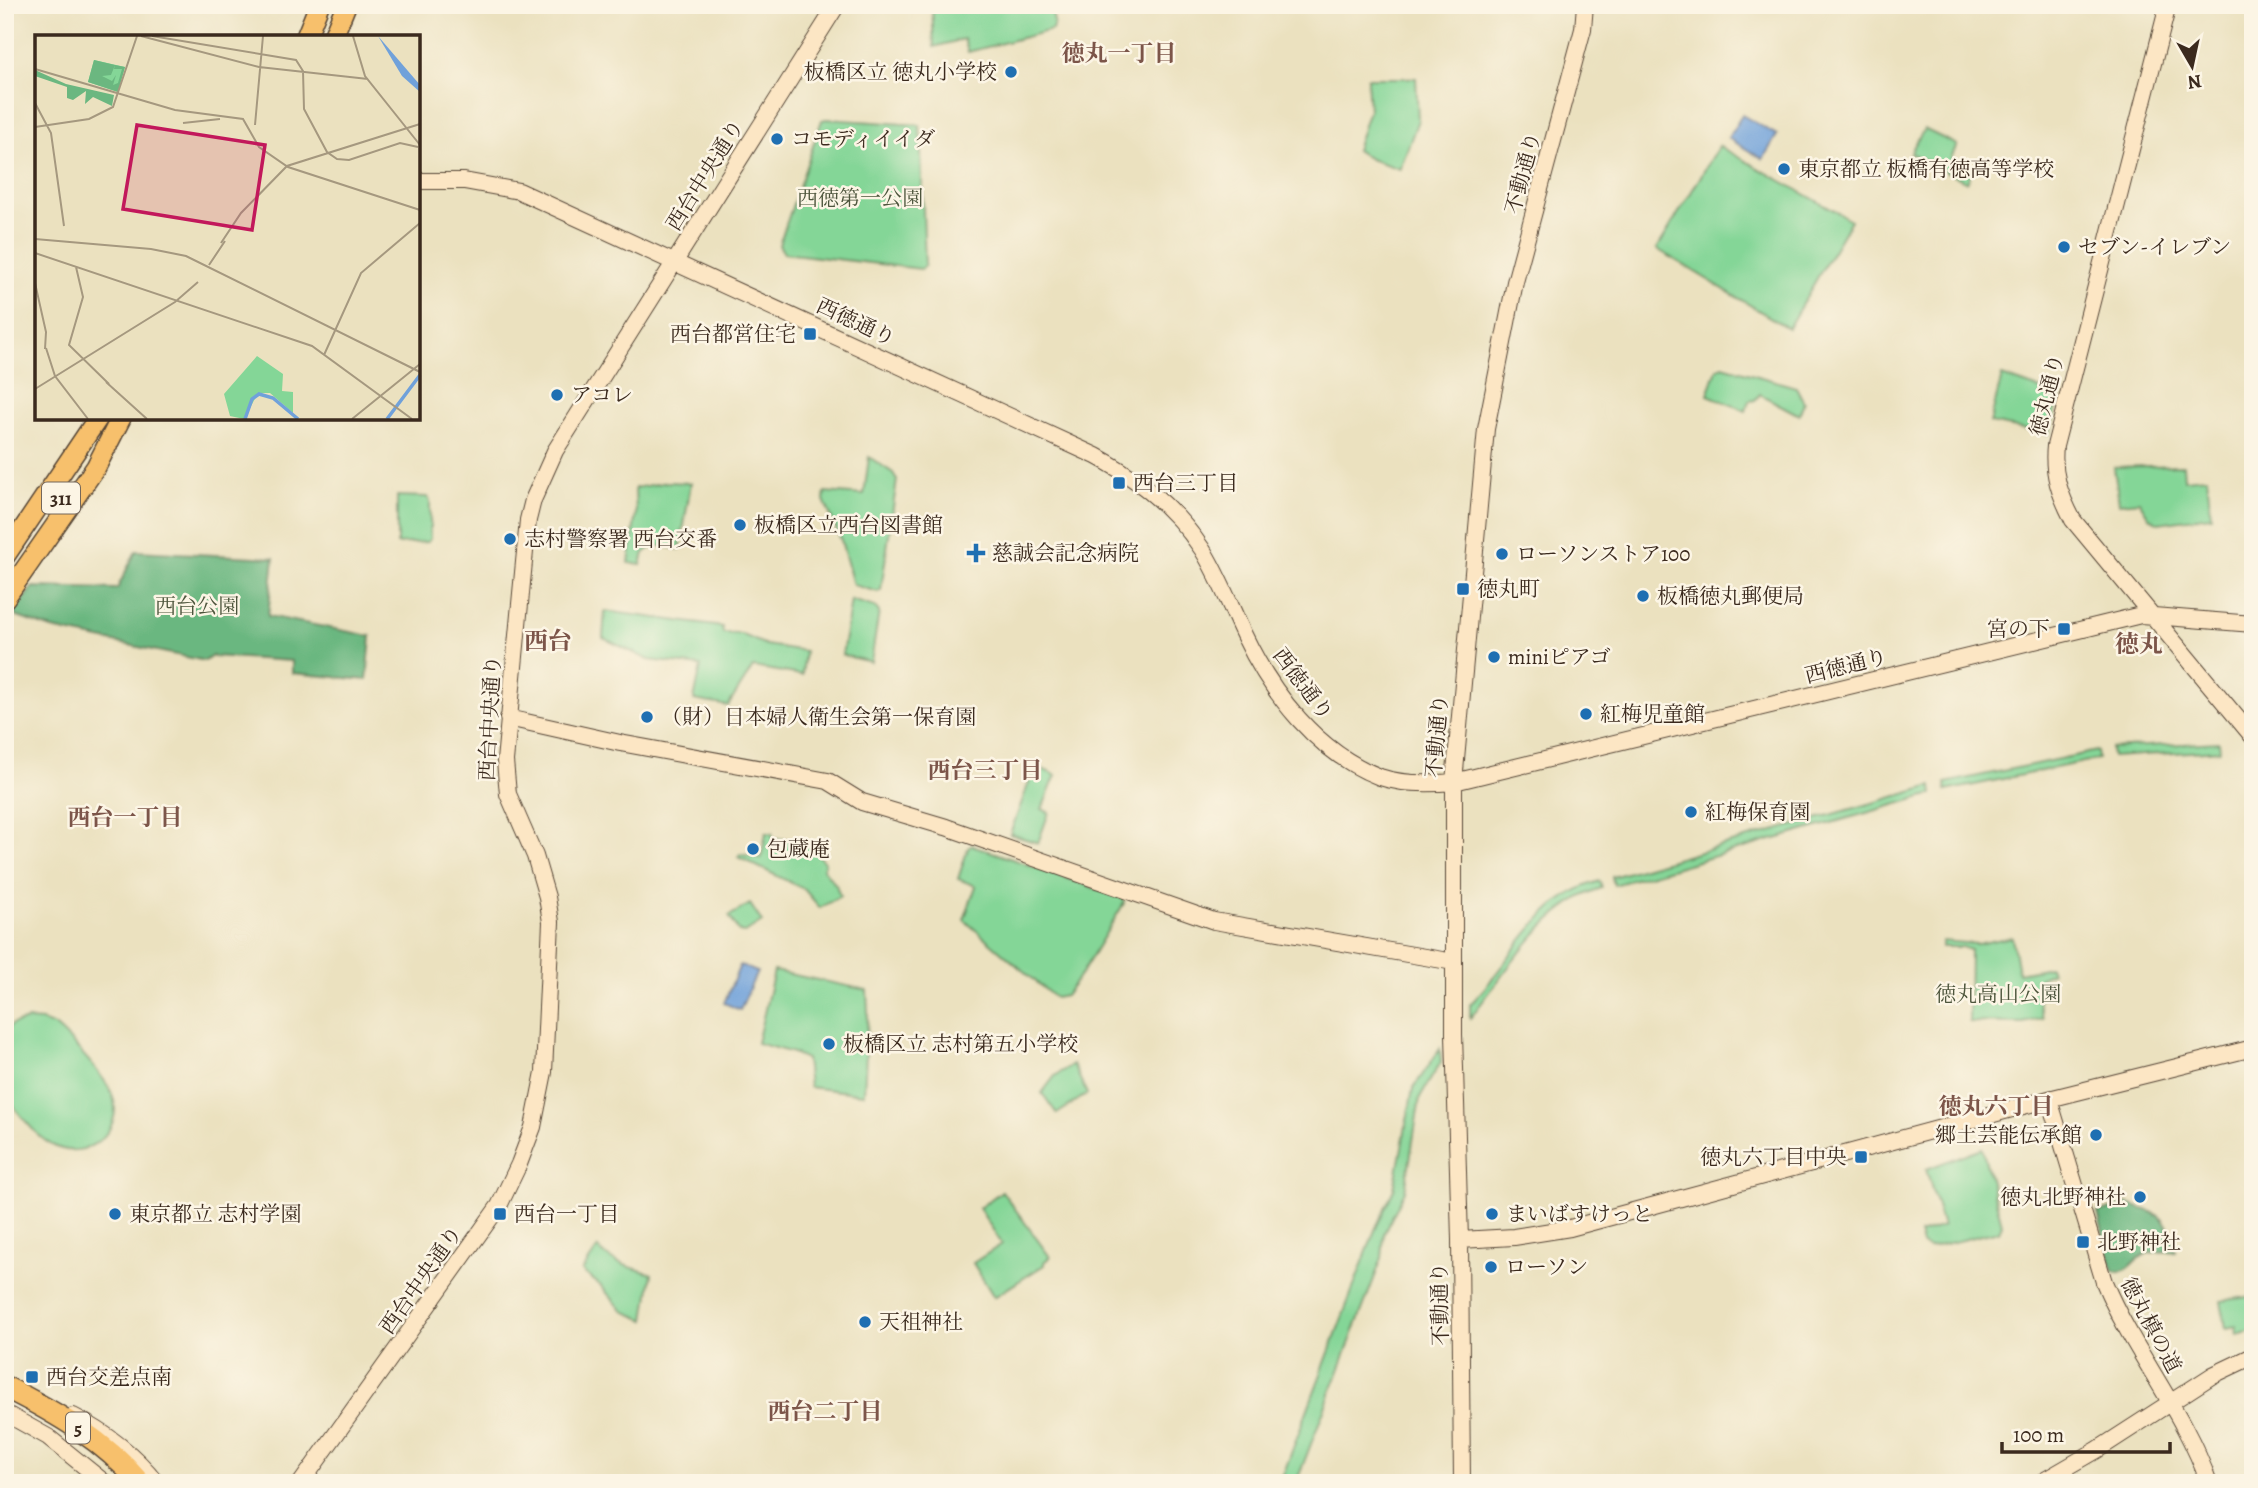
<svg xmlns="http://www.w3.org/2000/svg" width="2258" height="1488" font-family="Alegreya,'Noto Serif JP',serif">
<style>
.green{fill:#84d697;stroke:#60805a;stroke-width:2}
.forest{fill:#6bb780;stroke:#53704f;stroke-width:2}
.water{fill:#70a1da;stroke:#56667c;stroke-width:2}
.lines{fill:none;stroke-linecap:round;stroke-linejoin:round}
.secondary-casing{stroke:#554536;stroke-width:18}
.primary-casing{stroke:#554536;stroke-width:22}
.highway-casing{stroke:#554536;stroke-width:24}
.secondary{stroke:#fce6c4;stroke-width:16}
.primary{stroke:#f7c06c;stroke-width:19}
.highway{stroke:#f7c06c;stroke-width:21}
.poi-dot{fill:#1f6fb2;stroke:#fcf5e5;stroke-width:2.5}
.labels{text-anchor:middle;stroke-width:5;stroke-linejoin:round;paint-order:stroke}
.shield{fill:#fcf5e5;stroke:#75675a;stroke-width:2}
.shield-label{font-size:19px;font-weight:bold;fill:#3b2a1e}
.poi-label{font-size:21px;fill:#3b2a1e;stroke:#fcf5e5;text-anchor:start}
.street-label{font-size:21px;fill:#3b2a1e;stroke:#fcf5e5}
.park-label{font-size:21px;fill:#4d553c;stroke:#fcf5e5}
.neighbourhood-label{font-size:23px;font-weight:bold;fill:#7c5549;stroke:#fcf5e5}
.quarter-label{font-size:24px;font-weight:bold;fill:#7c5549;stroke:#fcf5e5}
.inset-river{fill:none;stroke:#70a1da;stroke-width:3.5}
.inset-road{fill:none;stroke:#a5987f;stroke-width:2}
.view{fill:#c2185b;fill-opacity:0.15;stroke:#c2185b;stroke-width:3.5}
.inset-edge{fill:none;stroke:#3b2a1e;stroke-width:3.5}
</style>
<rect width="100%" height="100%" fill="#fcf5e5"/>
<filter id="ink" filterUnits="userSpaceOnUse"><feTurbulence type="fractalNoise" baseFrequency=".0143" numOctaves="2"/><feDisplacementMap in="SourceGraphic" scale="14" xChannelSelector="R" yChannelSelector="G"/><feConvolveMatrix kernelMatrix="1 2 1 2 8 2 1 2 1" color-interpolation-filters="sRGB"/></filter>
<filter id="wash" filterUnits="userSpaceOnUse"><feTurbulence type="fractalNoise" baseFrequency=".00686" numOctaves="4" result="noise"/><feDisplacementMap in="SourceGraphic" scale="28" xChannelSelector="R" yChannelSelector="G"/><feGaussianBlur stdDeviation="1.57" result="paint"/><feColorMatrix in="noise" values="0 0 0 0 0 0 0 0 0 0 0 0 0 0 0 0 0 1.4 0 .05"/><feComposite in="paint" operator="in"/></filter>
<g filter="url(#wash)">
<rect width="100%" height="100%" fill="#ebe1bf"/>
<path class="green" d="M932 5H1051L1054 22 1052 30 968 52 964 39 934 47Z
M1367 78H1416L1418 120 1400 169 1370 159 1356 150 1369 110Z
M826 119 920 125 925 265 921 269 784 253 779 245 822 120Z
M1924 129 1957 145 1951 158 1973 169 1967 182 1910 153Z
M1719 146 1851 220 1788 328 1657 249Z
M1723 366 1796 387 1804 402 1799 415 1760 394 1755 400 1749 401 1746 411 1708 395 1717 369Z
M2002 376 2059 396 2049 434 1990 423Z
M869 457 893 473 897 480 881 590 878 592 853 585 841 540 824 500 825 492 864 495Z
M2183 465 2184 479 2207 477 2211 516 2158 523 2149 517 2139 501 2119 503 2114 467Z
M667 482 691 483 680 549 655 545 644 553 641 565 629 563 636 513 635 488Z
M397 496 427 497 430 501V539L427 542 397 544Z
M851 600 875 607 879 612 871 662 842 655Z
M605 611 722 627 723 633 741 634 766 645 805 651 802 675 753 667 728 706 694 700 701 666 649 660 603 638Z
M2219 742 2220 750 2112 757 2111 748Z
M2097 751 2098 759 1946 791 1945 783Z
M1035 766 1056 775 1042 809 1049 812 1038 843 1010 834Z
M1932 786 1933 794 1614 885 1612 877Z
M766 833H772L773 839C803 838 806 841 825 863L823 869 836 885 840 896 820 908 804 889 738 857 740 854 761 858Z
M972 845 1123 898 1124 903 1082 973 1065 996 1055 998 964 920 976 886 958 879 968 848Z
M1600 881 1602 888C1545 905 1506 973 1470 1018V1004C1479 996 1487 985 1495 975 1525 936 1550 895 1600 881Z
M750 904 762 922 745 933 739 932 729 916Z
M2012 937 2018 973 2050 967 2052 972 2040 977 2046 995 2038 999 2043 1018 2023 1023 1969 1022 1970 950 1962 947H1942V941L1977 944Z
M774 971 867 990 868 1012 864 1094 809 1087 806 1059 793 1053 757 1043Z
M28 1020 42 1021 55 1026C70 1039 108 1079 113 1097 124 1131 86 1162 54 1146 35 1137 19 1112 5 1096V1030L13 1024Z
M1440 1049 1441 1062 1420 1097 1405 1191 1384 1233 1382 1258 1296 1483H1280L1375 1230 1394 1189 1413 1089Z
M1073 1064 1087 1094 1057 1114 1042 1093 1055 1076Z
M1982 1148 2002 1224 1999 1231 1929 1248 1922 1245 1919 1234 1943 1226 1926 1169Z
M1002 1191 1050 1257 1044 1262V1265L994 1297 973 1263 1002 1244 979 1208Z
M598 1248C609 1263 634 1268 652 1274L645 1320 623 1311 601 1286 582 1271Z
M2253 1296V1331L2237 1335 2236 1326 2226 1328 2221 1301Z"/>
<path class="forest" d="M136 551 274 558 268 616 371 636 367 680 292 673V661L212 656 205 661 52 629 15 616 14 610 33 587 117 589Z
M2127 1204C2158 1213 2170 1216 2175 1251 2167 1252 2154 1251 2146 1254 2132 1260 2131 1274 2113 1271L2098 1213Z"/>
<path class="water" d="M1742 115 1777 135 1763 159 1728 138Z
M740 965 757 972 740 1010 724 1003Z"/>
</g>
<g filter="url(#ink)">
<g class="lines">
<defs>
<path id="secondary" d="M2168 5 2055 446C2052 474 2060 495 2073 520L2253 737
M418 181H464L519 191 1096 456C1139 479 1175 508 1202 549 1219 576 1230 606 1244 635 1272 694 1317 753 1380 777 1403 785 1431 784 1454 782L2141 615 2253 624
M508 718 620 743 828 781 862 802 946 827 1214 921 1454 962
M2049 1099 2104 1282C2133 1352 2184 1411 2209 1483
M1460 1240 1514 1237 1570 1228 2049 1099 2253 1048
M5 1413 48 1437 105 1483
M73 1416C105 1432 134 1454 157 1483
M301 1483 499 1206 519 1164 533 1127 544 1072 551 922 547 897 535 856 508 794 505 761 528 520 533 500 555 451 837 5
M1462 1483 1460 1240 1454 1034V782L1486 429 1515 282 1583 29 1585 5
M2040 1483 2097 1450 2213 1375 2253 1356"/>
<path id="primary" d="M306 37 319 5
M333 37 346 5
M5 556 98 418
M5 598 96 467 121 418"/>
<path id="highway" d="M5 1387C55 1412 104 1440 140 1483"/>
</defs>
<use href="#secondary" class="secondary-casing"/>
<use href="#primary" class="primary-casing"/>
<use href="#highway" class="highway-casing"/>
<use href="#secondary" class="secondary"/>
<use href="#primary" class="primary"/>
<use href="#highway" class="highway"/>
</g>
</g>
<g class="poi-dot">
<circle cx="1011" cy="72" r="7"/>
<circle cx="777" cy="139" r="7"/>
<circle cx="1784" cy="169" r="7"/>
<circle cx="2064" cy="247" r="7"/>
<rect x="803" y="327" width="14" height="14" rx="3.5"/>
<circle cx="557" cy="395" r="7"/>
<rect x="1112" y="476" width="14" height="14" rx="3.5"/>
<circle cx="740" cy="525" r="7"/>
<circle cx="510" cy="539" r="7"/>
<path d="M972.5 542.5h7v7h7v7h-7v7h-7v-7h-7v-7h7z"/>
<circle cx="1502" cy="554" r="7"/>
<rect x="1456" y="582" width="14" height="14" rx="3.5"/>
<circle cx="1643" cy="596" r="7"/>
<rect x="2057" y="622" width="14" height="14" rx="3.5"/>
<circle cx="1494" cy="657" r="7"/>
<circle cx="1586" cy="714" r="7"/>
<circle cx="647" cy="717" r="7"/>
<circle cx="1691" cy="812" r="7"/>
<circle cx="753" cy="849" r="7"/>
<circle cx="829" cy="1044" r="7"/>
<circle cx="2096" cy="1135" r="7"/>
<rect x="1854" y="1150" width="14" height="14" rx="3.5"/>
<circle cx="2140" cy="1197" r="7"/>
<circle cx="115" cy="1214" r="7"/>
<rect x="493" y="1207" width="14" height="14" rx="3.5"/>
<circle cx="1492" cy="1214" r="7"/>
<rect x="2076" y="1235" width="14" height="14" rx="3.5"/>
<circle cx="1491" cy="1267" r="7"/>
<circle cx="865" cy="1322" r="7"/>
<rect x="25" y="1370" width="14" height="14" rx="3.5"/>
</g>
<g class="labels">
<g class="shield">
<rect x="42" y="482.5" width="38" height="31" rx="5"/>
<rect x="66" y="1412.5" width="24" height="31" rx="5"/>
</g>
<g class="shield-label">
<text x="61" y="505">311</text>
<text x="78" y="1435">5</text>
</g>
<g class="poi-label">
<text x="997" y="79" text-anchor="end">板橋区立 徳丸小学校</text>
<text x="791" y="146">コモディイイダ</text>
<text x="1798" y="176">東京都立 板橋有徳高等学校</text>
<text x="2078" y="254">セブン-イレブン</text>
<text x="796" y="341" text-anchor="end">西台都営住宅</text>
<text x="571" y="402">アコレ</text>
<text x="1133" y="490">西台三丁目</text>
<text x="754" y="532">板橋区立西台図書館</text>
<text x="524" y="546">志村警察署 西台交番</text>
<text x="992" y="560">慈誠会記念病院</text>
<text x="1516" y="561">ローソンストア100</text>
<text x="1477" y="596">徳丸町</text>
<text x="1657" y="603">板橋徳丸郵便局</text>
<text x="2050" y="636" text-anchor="end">宮の下</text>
<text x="1508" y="664">miniピアゴ</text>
<text x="1600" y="721">紅梅児童館</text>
<text x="661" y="724">（財）日本婦人衛生会第一保育園</text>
<text x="1705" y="819">紅梅保育園</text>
<text x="767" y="856">包蔵庵</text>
<text x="843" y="1051">板橋区立 志村第五小学校</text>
<text x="2082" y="1142" text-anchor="end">郷土芸能伝承館</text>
<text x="1847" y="1164" text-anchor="end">徳丸六丁目中央</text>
<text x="2126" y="1204" text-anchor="end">徳丸北野神社</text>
<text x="129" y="1221">東京都立 志村学園</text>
<text x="514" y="1221">西台一丁目</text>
<text x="1506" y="1221">まいばすけっと</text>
<text x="2097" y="1249">北野神社</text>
<text x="1505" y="1274">ローソン</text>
<text x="879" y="1329">天祖神社</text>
<text x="46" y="1384">西台交差点南</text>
</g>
<g class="street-label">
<text transform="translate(1523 173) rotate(-75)" y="7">不動通り</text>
<text transform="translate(705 175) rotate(-58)" y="7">西台中央通り</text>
<text transform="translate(856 322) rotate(25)" y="7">西徳通り</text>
<text transform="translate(2047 395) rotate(-76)" y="7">徳丸通り</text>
<text transform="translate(1846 666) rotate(-14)" y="7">西徳通り</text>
<text transform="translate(1303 684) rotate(53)" y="7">西徳通り</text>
<text transform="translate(490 718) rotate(-87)" y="7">西台中央通り</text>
<text transform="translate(1437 736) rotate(-85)" y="7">不動通り</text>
<text transform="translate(421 1280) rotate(-55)" y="7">西台中央通り</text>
<text transform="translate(1440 1304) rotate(-91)" y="7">不動通り</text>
<text transform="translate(2151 1325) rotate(62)" y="7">徳丸槙の道</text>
</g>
<g class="park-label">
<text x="860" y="205">西徳第一公園</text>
<text x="197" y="613">西台公園</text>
<text x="1998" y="1001">徳丸高山公園</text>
</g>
<g class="neighbourhood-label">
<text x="1119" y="61">徳丸一丁目</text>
<text x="985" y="778">西台三丁目</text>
<text x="125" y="825">西台一丁目</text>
<text x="1996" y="1114">徳丸六丁目</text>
<text x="825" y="1419">西台二丁目</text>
</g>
<g class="quarter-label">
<text x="548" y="649">西台</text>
<text x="2139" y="652">徳丸</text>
</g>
</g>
<g transform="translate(35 35)">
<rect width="385" height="385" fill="#ebe1bf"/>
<path d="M59 25 90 32 83 57 53 47ZM222 321 248 339 247 356 258 357V378L235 358H223L209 384 195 381 189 359Z" fill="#84d697"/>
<path d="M59 25 80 30 76 40 67 41 77 46 81 40 78 50 83 48 87 34H79L80 30 90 32 83 57 53 47ZM0 35 31 49 79 60 77 71 58 62 50 69 51 56 38 65 32 63V52L0 41Z" fill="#6bb780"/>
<path d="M343 1 385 50V57L367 41Z" fill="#70a1da"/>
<path class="inset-river" d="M210 384 217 364 224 359 238 363 263 384M352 384 385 340"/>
<path class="inset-road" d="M106 1 224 32 333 44M117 1 261 25 268 36 269 74 292 117 302 124 314 125 365 108 383 112M318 1 330 41 385 110M0 34 140 75 208 84 224 112 253 132 385 175M0 68 16 98 29 191M148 88 185 84M220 90 228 1M0 92 54 84 78 72 102 1M0 204 116 214 151 221 385 337M186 208 206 178 252 131 385 89M0 218 277 311 377 384M174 230 190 206M41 232 48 262 34 310 74 349M0 248 11 297 10 314M11 313 20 341 53 384M289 320 326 238 385 188M71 347 112 384M0 354 140 267 163 247M317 384 385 329"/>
<path class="view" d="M102 90 230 110 217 195 88 174Z"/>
<rect width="385" height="385" class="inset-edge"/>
</g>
<rect width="2258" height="1488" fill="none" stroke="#fcf5e5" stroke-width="28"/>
<g transform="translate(2192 66) rotate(171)" stroke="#fcf5e5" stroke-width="5" paint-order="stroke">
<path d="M0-5L12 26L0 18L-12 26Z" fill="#3b2a1e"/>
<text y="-10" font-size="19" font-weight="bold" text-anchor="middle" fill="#3b2a1e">N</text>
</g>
<path d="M2002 1442v10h168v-10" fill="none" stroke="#3b2a1e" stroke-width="3.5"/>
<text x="2013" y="1442" font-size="21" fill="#3b2a1e" stroke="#fcf5e5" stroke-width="5" paint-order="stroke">100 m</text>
</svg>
